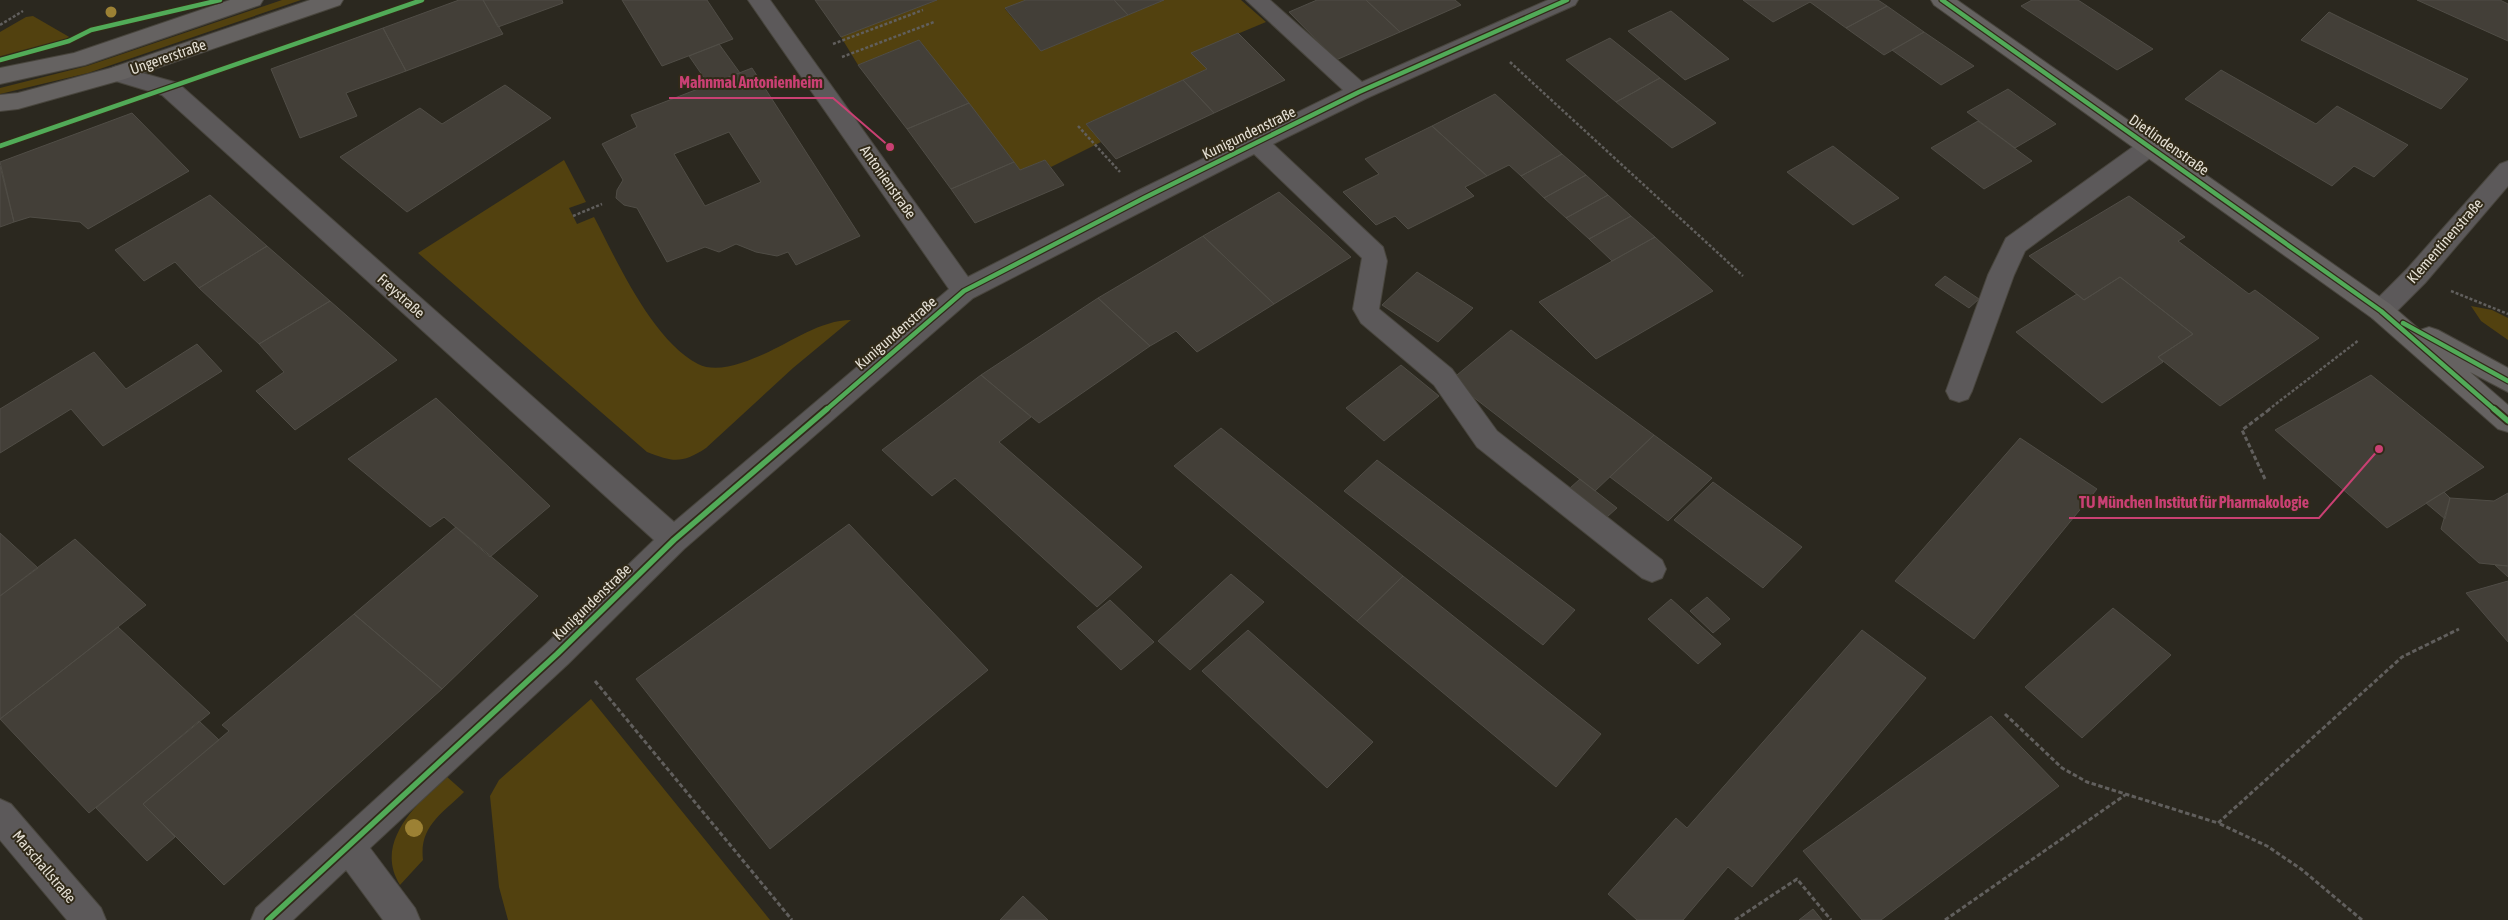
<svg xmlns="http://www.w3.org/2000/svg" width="2508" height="920" font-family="'Asap Condensed',sans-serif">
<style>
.green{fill:#52410f}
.building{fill:#433f38;stroke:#504d46;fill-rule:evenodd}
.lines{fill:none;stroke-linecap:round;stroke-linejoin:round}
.minor-casing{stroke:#48453d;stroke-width:2}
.major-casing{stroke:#48453d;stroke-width:2}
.path-far1{stroke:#615f5d;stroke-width:2.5;stroke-dasharray:3 2;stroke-linecap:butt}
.path{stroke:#615f5d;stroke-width:3;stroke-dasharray:4.5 2.5;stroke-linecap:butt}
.minor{fill:#5c595a;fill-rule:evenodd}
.major{fill:#656261;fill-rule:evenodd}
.cycleway-far1-casing{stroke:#312a19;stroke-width:7}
.cycleway-casing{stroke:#312a19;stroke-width:9}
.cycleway-far1{stroke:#51ab58;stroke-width:4.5}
.cycleway{stroke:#51ab58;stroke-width:5.5}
.tree{fill:#9c8134}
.labels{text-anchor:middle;stroke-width:4;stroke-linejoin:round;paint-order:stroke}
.street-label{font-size:15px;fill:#e5e0d5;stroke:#312a19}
.leader{fill:none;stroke:#c94073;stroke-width:2}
.callout-dot{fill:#c94073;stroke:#312a19;stroke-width:2}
.callout-label{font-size:16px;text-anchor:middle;font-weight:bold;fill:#c94073;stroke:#312a19;stroke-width:4;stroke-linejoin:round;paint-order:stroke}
</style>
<rect width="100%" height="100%" fill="#2b281f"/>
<path class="green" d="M282 0H301L88 73 0 94V88L87 66Z
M937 0H1026L1005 9 1041 51 1164 0H1241L1266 22 1192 53 1207 69 1086 124 1101 142 1051 167 1045 160 1020 170 919 40 858 65 841 37Z
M33 16 71 38 0 58V32L26 17Z
M564 160 586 202 569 208 577 224 594 217C617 261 652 340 698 364 717 374 746 362 764 354 791 342 821 320 851 320L793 368 706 448C682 464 673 462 647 452L418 253Z
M2471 306 2492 310 2508 318V340L2481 321Z
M591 699 770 920H508L499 887 490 796 499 780Z
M446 776 464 792C442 814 419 826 423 860L400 885C373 842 418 803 446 776Z"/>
<path class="building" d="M459 0H483L503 34 406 71 383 28Z
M483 0H562L563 3 498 27Z
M622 0H707L733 39 662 66Z
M815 0H937L841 37Z
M1026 0H1114L1128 15 1041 51 1005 8Z
M1114 0H1164L1128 15Z
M1317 0H1366L1400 32 1336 60 1289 12Z
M1366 0H1455L1461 5 1400 32Z
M1743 0H1878L1887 6 1846 28 1810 2 1773 22Z
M2032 0H2078L2153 49 2117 70 2021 6Z
M2417 0H2500L2508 4V41Z
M1887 6 1924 32 1884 55 1846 28Z
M1671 11 1729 59 1685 80 1628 31Z
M2329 12 2349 22 2468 79 2441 109 2301 40Z
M383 28 406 71 346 93 357 116 300 138 271 69Z
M1924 32 1974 66 1941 85 1892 50Z
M1238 33 1285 80 1214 113 1183 80 1207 69 1191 53Z
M1610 38 1660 78 1616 102 1566 60Z
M919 40 969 103 907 129 858 65Z
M719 44 740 73 709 85 689 56Z
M752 68 860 236 796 265 788 252 777 256 756 252 736 244 719 252 705 247 667 262 637 208 624 205 616 198 617 190 623 180 602 144 637 127 631 115ZM729 132 761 182 705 206 674 154Z
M2221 70 2316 124 2337 106 2408 145 2374 177 2354 166 2332 186 2185 99Z
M1660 78 1716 123 1672 148 1616 102Z
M1183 80 1214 113 1116 159 1086 124Z
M505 85 551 118 407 212 340 157 420 108 442 124Z
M2008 89 2056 124 2015 148 1967 112Z
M1495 94 1562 154 1521 176 1509 165 1487 176 1432 126Z
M969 103 1014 162 951 189 907 129Z
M132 113 189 171 88 229 80 222 30 217 14 222 0 162Z
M1978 121 2032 161 1984 189 1931 148Z
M1432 126 1487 176 1465 187 1474 196 1408 229 1395 216 1376 225 1343 192 1379 174 1365 159Z
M1833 146 1899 198 1853 225 1787 172Z
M1562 154 1586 175 1544 198 1521 176Z
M1045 160 1064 185 975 223 951 189 1014 162 1020 170Z
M0 166 14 222 0 227Z
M1586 175 1608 195 1566 218 1544 198Z
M1279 192 1351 257 1274 304 1203 236Z
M210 195 267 246 199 288 175 262 144 281 115 250Z
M1608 195 1631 216 1589 239 1566 218Z
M2129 196 2185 237 2178 241 2249 294 2255 290 2319 338 2220 406 2158 357 2193 334 2120 277 2084 300 2029 256Z
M1631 216 1655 237 1612 261 1589 239Z
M1203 236 1274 304 1197 352 1176 331 1150 346 1098 298Z
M1655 237 1713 291 1596 359 1539 302Z
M267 246 330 301 259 344 199 288Z
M1417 272 1473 308 1438 342 1382 305Z
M1945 276 1979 299 1969 308 1935 285Z
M2120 277 2193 334 2158 357 2163 362 2102 403 2016 332 2077 294 2084 300Z
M1098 298 1150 346 1039 423 981 375Z
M330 301 397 360 295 430 256 391 284 372 259 344Z
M1511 330 1654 435 1595 491 1451 380Z
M197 344 222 371 103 446 71 409 0 453V409L94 352 126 389Z
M1401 365 1439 396 1384 441 1346 408Z
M981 375 1031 417 999 442 1142 567 1097 607 955 478 932 496 882 450Z
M2371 375 2484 467 2387 528 2275 430Z
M436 398 550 506 490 557 444 517 430 527 348 459Z
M1221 428 1403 576 1357 621 1174 466Z
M1654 435 1712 478 1668 521 1610 477Z
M2020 438 2097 489 1974 639 1895 581Z
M1377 460 1575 610 1543 645 1344 491Z
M1580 479 1617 508 1607 517 1570 488Z
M1713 482 1802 547 1763 588 1674 520Z
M2444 492 2450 498 2445 519 2426 503Z
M2508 493V566L2479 563 2441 529 2450 498 2494 501Z
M849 524 988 670 770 849 636 679Z
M456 527 538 596 442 689 354 614Z
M0 533 38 568 0 596Z
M75 539 146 605 0 719V596Z
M2495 565 2508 566V577Z
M1231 574 1264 602 1190 670 1158 641Z
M1403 576 1601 734 1556 787 1357 621Z
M2508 581V642L2466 593Z
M1707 597 1730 619 1713 633 1690 611Z
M1671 599 1721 644 1698 664 1648 619Z
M1110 600 1154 642 1121 670 1077 627Z
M2113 608 2171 655 2082 738 2025 687Z
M354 614 442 689 224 885 143 804 229 731 222 725Z
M118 627 210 713 89 813 0 719Z
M1248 630 1373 742 1327 788 1202 671Z
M1862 630 1926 678 1752 887 1728 867 1683 920H1637L1608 894 1676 818 1687 828Z
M1991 716 2059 786 1881 920H1862L1803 851Z
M199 721 219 740 143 804 175 837 147 861 96 808Z
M1023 896 1048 920H1000Z
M1813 909 1822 920H1799Z"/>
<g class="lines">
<defs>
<path id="minor" d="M748 0H770L968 277 1135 192 1343 90 1246 0H1270L1362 82 1548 0H1578L1575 5 1367 98 1273 144 1383 247 1387 261 1379 309 1452 369 1497 431 1662 560 1666 569 1662 578 1652 582 1642 578 1477 447 1434 385 1361 323 1353 309 1362 258 1254 154 973 298 684 549 568 664 370 848 415 908 420 920H383L346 870 293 920H251L256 908 546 644 654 540 162 95 109 79 106 74 109 69 117 66 178 83 674 522 949 289Z
M2149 139 2157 141 2161 147 2157 153 2025 251 2014 275 1972 391 1968 399 1959 402 1950 399 1946 391 1988 275 2006 238 2141 141Z
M2508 161V186L2425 283 2390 318 2381 321 2372 318 2368 311 2372 304 2407 269 2500 164Z
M0 799 11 804 101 908 106 920H67L0 840Z"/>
<path id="major" d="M230 0H263L260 5 85 65 0 84V68L74 53Z
M310 0H343L340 5 125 79 18 109 0 111V95L18 93 111 68Z
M1931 0H1957L2390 304 2420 330 2429 327 2438 330 2508 368V392L2470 372 2508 405V432L2498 429 2372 318 1934 5Z"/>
</defs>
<use href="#minor" class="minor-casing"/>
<use href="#major" class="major-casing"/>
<path class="path-far1" d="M0 25 23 11
M833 44 923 10
M842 57 934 22
M1510 62 1743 276
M1078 126 1120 172
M573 216 602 204
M2451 291 2508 314
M2268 410 2359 340"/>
<path class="path" d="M2265 479 2242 430 2270 409
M595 681 792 920
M2005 714 2062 768 2087 782 2218 823
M1735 920 1797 879 1831 920
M1945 920 2125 795
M2362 920 2301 869 2267 846 2218 823 2402 657 2459 629"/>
<use href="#minor" class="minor"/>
<use href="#major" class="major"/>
<defs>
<path id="cycleway-far1" d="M1942 0 2381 311 2495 410
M0 60 69 41 91 30 220 0
M0 146 422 0
M2403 323 2508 381
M826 410 964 291 1144 198 1359 92 1567 0"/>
<path id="cycleway" d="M2494 409 2508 421
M268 920 557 654 674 540 827 409"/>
</defs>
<use href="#cycleway-far1" class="cycleway-far1-casing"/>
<use href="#cycleway" class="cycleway-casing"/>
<use href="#cycleway-far1" class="cycleway-far1"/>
<use href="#cycleway" class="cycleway"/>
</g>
<g class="tree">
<circle cx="111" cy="12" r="5.5"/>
<circle cx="414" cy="828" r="9"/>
</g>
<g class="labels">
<g class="street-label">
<text transform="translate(168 57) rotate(-19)" y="5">Ungererstraße</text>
<text transform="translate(1249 133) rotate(-26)" y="5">Kunigundenstraße</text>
<text transform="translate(2169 145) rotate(35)" y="5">Dietlindenstraße</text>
<text transform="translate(888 182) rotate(55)" y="5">Antonienstraße</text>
<text transform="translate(2445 241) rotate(-49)" y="5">Klementinenstraße</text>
<text transform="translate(401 296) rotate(42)" y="5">Freystraße</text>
<text transform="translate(896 333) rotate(-41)" y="5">Kunigundenstraße</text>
<text transform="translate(592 602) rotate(-44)" y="5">Kunigundenstraße</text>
<text transform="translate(44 867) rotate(50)" y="5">Marschallstraße</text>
</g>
</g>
<path class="leader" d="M890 147L833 98H669M2379 449L2319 518H2069"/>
<g class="callout-dot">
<circle cx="890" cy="147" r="5"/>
<circle cx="2379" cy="449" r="5"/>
</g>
<g class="callout-label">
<text x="751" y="88">Mahnmal Antonienheim</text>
<text x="2194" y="508">TU München Institut für Pharmakologie</text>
</g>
</svg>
